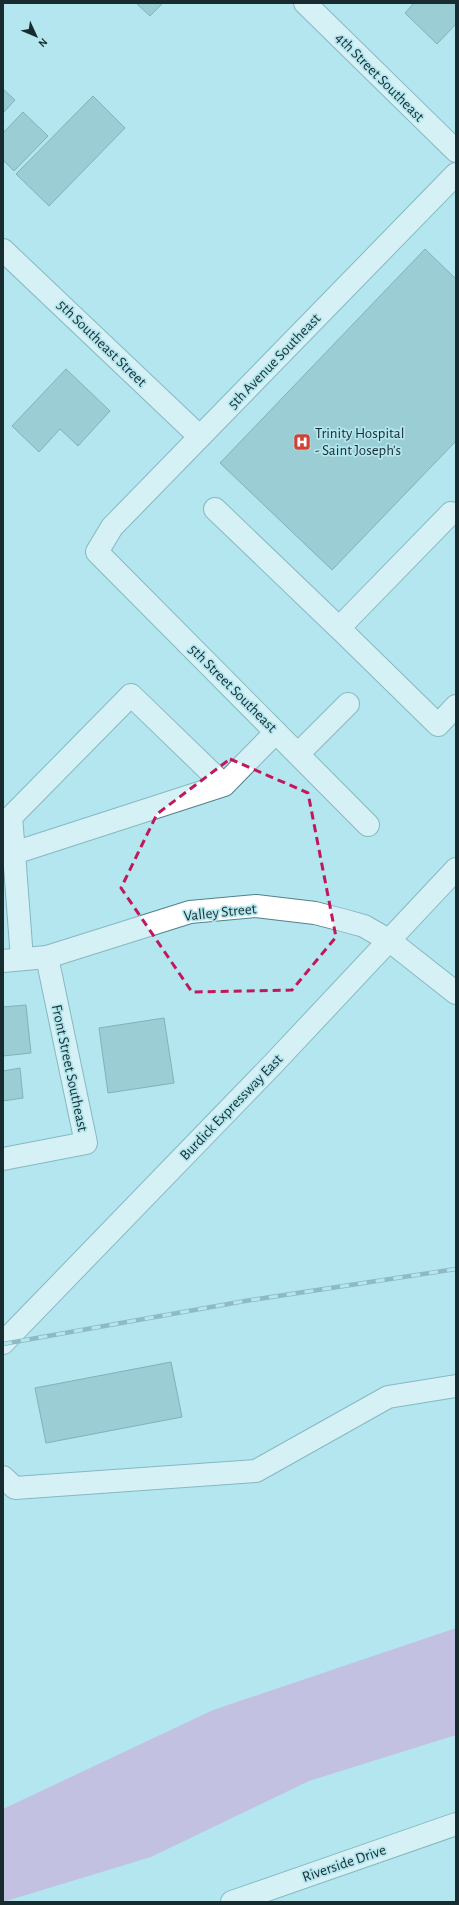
<svg xmlns="http://www.w3.org/2000/svg" width="459" height="1905" font-family="'Alegreya Sans',sans-serif">
<style>
.water{fill:#d896d3}
.building{fill:#7eafb7;stroke:#44737b}
.lines{fill:none;stroke-linecap:round;stroke-linejoin:round}
.minor-casing{stroke:#52828a;stroke-width:24}
.major-casing{stroke:#52828a;stroke-width:24}
.minor{stroke:#fff;stroke-width:22}
.major{stroke:#fff;stroke-width:22}
.rail-casing{stroke:#63868b;stroke-width:4.5}
.rail{stroke:#b3e6ee;stroke-width:3;stroke-dasharray:9;stroke-linecap:butt}
.marked{fill:none;stroke:#c2185b;stroke-width:3;stroke-dasharray:8 5;stroke-linejoin:round}
.labels{text-anchor:middle;stroke-width:3.5;stroke-linejoin:round;paint-order:stroke}
.street-label{font-size:15px;fill:#182c2f;stroke:#b3e6ee}
.poi-label{font-size:15px;fill:#182c2f;stroke:#b3e6ee;text-anchor:start}
</style>
<rect width="100%" height="100%" fill="#b3e6ee"/>
<path class="water" d="M456 1628V1735L309 1781 151 1857 3 1902V1809L213 1710Z"/>
<path class="building" d="M136 3H163L150 16Z
M414 3H456V24L437 44 405 13Z
M3 89 15 100 3 113Z
M93 96 125 128 49 206 16 174Z
M23 112 48 136 14 171 3 160V133Z
M425 249 456 279V441L332 570 220 463Z
M66 369 110 411 78 446 60 429 39 452 12 426Z
M26 1005 31 1053 3 1056V1007Z
M164 1018 174 1083 108 1093 99 1028Z
M20 1068 23 1098 3 1101V1071Z
M171 1362 182 1417 46 1443 35 1388Z"/>
<g class="lines">
<defs>
<path id="minor" d="M305 3 456 151
M3 250 200 437
M215 509 339 628
M451 513 339 628 438 725 456 706
M298 754 348 704
M368 825 97 552 112 527 456 174
M14 853 11 817 131 695 224 785 276 732
M390 941 456 993
M22 959 14 853 224 785
M3 1159 86 1143 47 957
M3 1477 15 1488 256 1471 388 1397 456 1386
M232 1902 456 1824"/>
<path id="major" d="M3 961 47 957 190 912 256 906 315 913 346 921 364 926 390 941
M3 1343 274 1063 456 869"/>
</defs>
<use href="#minor" class="minor-casing"/>
<use href="#major" class="major-casing"/>
<use href="#minor" class="minor"/>
<use href="#major" class="major"/>
<defs>
<path id="rail" d="M3 1344 245 1301 456 1269"/>
</defs>
<use href="#rail" class="rail-casing"/>
<use href="#rail" class="rail"/>
</g>
<path d="M0 0H459V1905H0ZM230 759 308 793 336 937 292 990 192 992 121 888 157 814Z" fill="#b3e6ee" fill-opacity=".55" fill-rule="evenodd"/>
<path class="marked" d="M230 759 308 793 336 937 292 990 192 992 121 888 157 814Z"/>
<defs>
<symbol id="hospital-square" viewBox="-11 -11 22 22"><rect x="-9" y="-9" width="18" height="18" rx="4" fill="#d04234" stroke="#b3e6ee"/><path d="M-5-5h3v3.5h4V-5h3V5h-3V1.5h-4V5h-3Z" fill="#fff"/></symbol>
</defs>
<g fill-rule="evenodd">
<use href="#hospital-square" x="292" y="432" width="20" height="20"/>
</g>
<g class="labels">
<g class="street-label">
<text transform="translate(380 77) rotate(45)" y="5">4th Street Southeast</text>
<text transform="translate(102 343) rotate(44)" y="5">5th Southeast Street</text>
<text transform="translate(274 361) rotate(-46)" y="5">5th Avenue Southeast</text>
<text transform="translate(233 688) rotate(45)" y="5">5th Street Southeast</text>
<text transform="translate(220 912) rotate(-6)" y="5">Valley Street</text>
<text transform="translate(70 1068) rotate(78)" y="5">Front Street Southeast</text>
<text transform="translate(231 1107) rotate(-46)" y="5">Burdick Expressway East</text>
<text transform="translate(344 1863) rotate(-19)" y="5">Riverside Drive</text>
</g>
<g class="poi-label">
<text x="315" y="438">Trinity Hospital<tspan x="315" dy="17">- Saint Joseph's</tspan></text>
</g>
</g>
<rect width="459" height="1905" fill="none" stroke="#182c2f" stroke-width="8"/>
<g transform="translate(36 36) rotate(134)" stroke="#b3e6ee" stroke-width="3" paint-order="stroke">
<path d="M0-3L7 15L0 10L-7 15Z" fill="#182c2f"/>
<text y="-6" font-size="11" font-weight="bold" text-anchor="middle" fill="#182c2f">N</text>
</g>
</svg>
